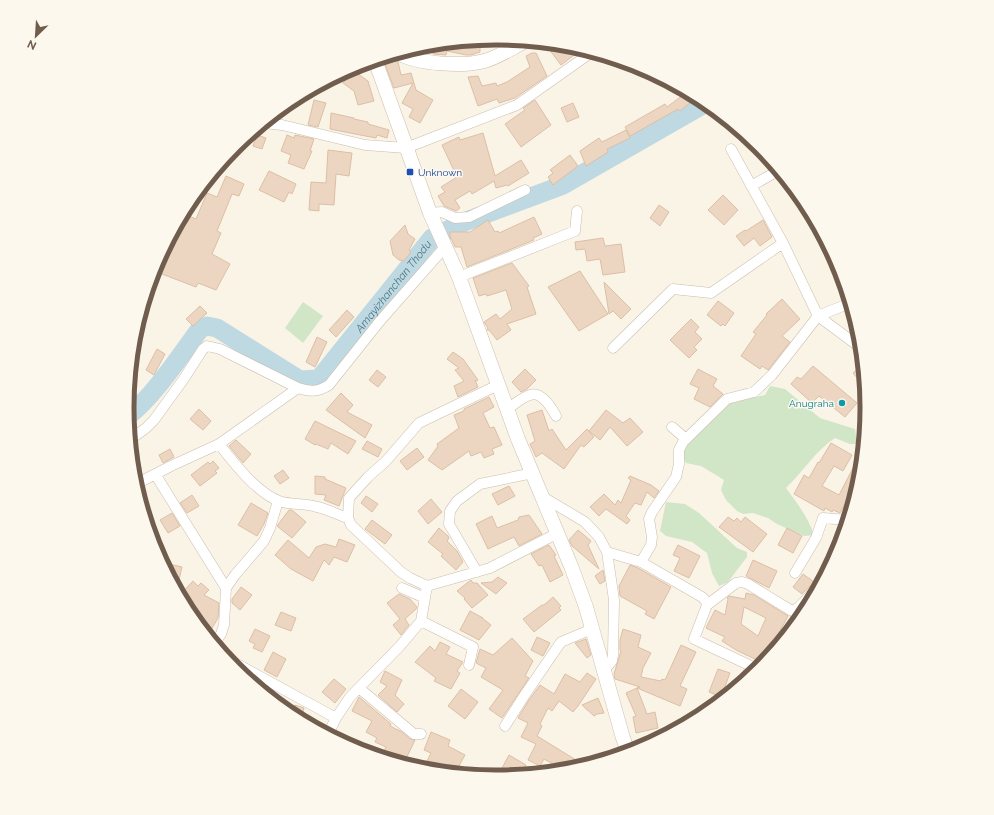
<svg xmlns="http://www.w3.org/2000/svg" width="994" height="815" font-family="Raleway,sans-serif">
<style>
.green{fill:#d1e5c7}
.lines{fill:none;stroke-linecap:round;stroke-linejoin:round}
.river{stroke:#bed9e1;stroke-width:19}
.building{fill:#ecd6c2;stroke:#dcbfa4;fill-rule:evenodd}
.minor-casing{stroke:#cabdae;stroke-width:11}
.secondary-casing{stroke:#ccbdac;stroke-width:15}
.minor{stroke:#fff;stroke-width:10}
.secondary{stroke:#fff;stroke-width:14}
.transit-dot{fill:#1a4fb4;stroke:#fdf8ed;stroke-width:1.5}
.culture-dot{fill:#0f9aa8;stroke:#fdf8ed;stroke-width:1.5}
.labels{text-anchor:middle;stroke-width:3;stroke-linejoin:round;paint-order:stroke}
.transit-label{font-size:10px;fill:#164399;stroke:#fdf8ed;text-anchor:start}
.culture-label{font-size:10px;fill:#0d838f;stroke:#fdf8ed;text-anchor:end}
.water-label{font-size:11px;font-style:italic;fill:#4e7887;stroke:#fdf8ed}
.rim{fill:none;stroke:#705d4e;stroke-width:5}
</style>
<rect width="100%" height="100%" fill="#faf4e7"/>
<path class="green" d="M303 302 323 316 303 343 285 328Z
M770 386 785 389 820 418 855 429 857 444H850L835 438C815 451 803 472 786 488 797 503 808 517 814 535L804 536 777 524 768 518 753 513 743 514 737 511 726 500 721 490 724 480 701 466 686 463 680 451 719 404 765 395Z
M666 502 685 504 699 513 737 548 747 552V557L728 582 719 586 712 573 707 553 692 542 666 536 660 531Z"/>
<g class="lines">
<path class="river" id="s1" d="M128 416C154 396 180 356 200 329L207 326 217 328 300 380 319 379 432 238 464 222 563 185 706 103"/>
</g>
<path class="building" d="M480 40V52L471 55H466L447 51 446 55 433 54 434 49 425 47V45Z
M556 44 569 45 582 49 561 65 549 49Z
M532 53H536L547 76 515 98 499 103 497 99 478 106 468 77 478 76 482 86 496 83 497 86 507 82 530 67 526 56Z
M395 61 398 62 401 75 411 73 416 90 433 100 420 123 409 117 413 109 402 103 413 83 394 88 385 64Z
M353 70 368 81 374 101 358 105 354 91 343 83Z
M687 92 697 97 680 111 678 109 630 136 625 127 665 104 667 107Z
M314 100 326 103 318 127 308 125Z
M535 100 551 125 521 147 505 124 525 110 523 108Z
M573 103 579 117 567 122 561 108Z
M283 107 281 118 271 117 275 114Z
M331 113 354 118V119L368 122V124L389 130 387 138 377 135 376 138 355 134 330 129Z
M626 130 630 138 607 149 608 152 586 166 580 151 599 138 602 142Z
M483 133 495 176 521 160 529 173 508 186 507 185 496 188 494 181 472 194 470 191 455 200 460 208 456 211 444 206 438 196 445 192 441 187 457 177 442 145 459 137 460 140Z
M257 135 266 138 262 149 253 146Z
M287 135 294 138 295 135 314 139 310 151H312L304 169 288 163 291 155 281 151Z
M328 150 352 153 349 176 336 174 334 205 319 204V211L309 210 311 182 326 183Z
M570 155 578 166 553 185 548 177 553 173 550 170Z
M269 171 296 184 292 194 289 192 284 202 259 190Z
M226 176 244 184 239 196 232 194 217 231 221 233 212 254 230 264 216 290 198 283 196 287 154 271 184 214 196 219 207 193 217 197Z
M723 195 738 210 724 225 708 210Z
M659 205 669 212 660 226 650 218Z
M534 217 542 234 533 238 534 240 467 267 461 247H455L450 236V232H470L488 220 495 232 498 231 499 233Z
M763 220 772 237 760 246 754 238 744 246 736 236 745 230 746 231Z
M405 225 408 234 415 239 409 250 411 252 404 261 399 260 393 255 390 241Z
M603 238 605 246 621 244 625 272 603 275 600 259 587 261 585 249 576 250 575 242Z
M512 263 529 286 527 287 536 314 507 324 511 330 497 340 489 330H487L488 328 484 322 496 314 500 319 512 309 506 290 487 296 486 294 479 296 473 278Z
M580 271 608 314 579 331 548 287Z
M604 282 631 309 621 319 613 311 609 314Z
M782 299 800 319 782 336 790 342 768 370 762 366 760 369 741 356 756 334 753 332 767 315 766 314Z
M718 301 734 313 725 326 723 324 721 326 707 315Z
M200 306 207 313 193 326 186 319Z
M347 310 354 317 336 337 329 330Z
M691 319 699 327 695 332 702 339 694 347 697 350 689 358 670 340Z
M317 337 327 342 315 367 306 362Z
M157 349 165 354 154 375 146 370Z
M453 352 463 359 478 380 476 381 475 380 478 387 458 397 454 386 464 381 455 370 459 368 447 359Z
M862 365 863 373 864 386 853 373Z
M813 366 857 403 845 417 819 396 812 403 791 384 797 377 801 379Z
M525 369 536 380 527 389 521 392 512 382Z
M698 369 717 379 713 386 723 394 710 407 694 399 699 388 690 384Z
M377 370 386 377 378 387 369 380Z
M341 393 353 405 347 412 372 425 365 438 326 410Z
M489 397 494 407 483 413 490 428 494 427 502 445 492 449 494 454 484 458 481 452 471 456 469 451 442 470 428 460 438 446 437 444 459 428 454 415 464 411V409Z
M199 409 211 421 203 430 190 419Z
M542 410 549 431 552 429 566 450 587 429 594 437 584 447 581 445 564 469 542 453 536 457 530 444 535 441 527 415Z
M606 410 623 423 630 418 643 432 627 446 610 427 600 440 589 431Z
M315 421 356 441 348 454 331 443 328 449 316 444 315 445 305 439Z
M236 440 251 454 243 463 229 446Z
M367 441 382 449 378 457 362 449Z
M831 443 852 455 843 471 834 466 822 486 839 495 853 468 860 471 856 491 853 490 840 513 833 510 832 512 825 508 824 511 794 494 804 475 809 478 818 462 819 463Z
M417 448 424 457 407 470 400 461Z
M170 449 174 457 163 463 159 455Z
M213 461 219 468 215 471 217 473 200 486 191 475 208 462 210 464Z
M283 470 289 478 280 484 274 476Z
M315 476 325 477V479L346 488 339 506 324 500 326 495 315 494Z
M630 476 651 485 659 491 654 498 647 492 641 505 635 503 626 516 630 520 627 524 606 509 599 516 590 507 604 494 615 505 618 500 621 503 631 480 628 478Z
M509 486 515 496 498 505 492 494Z
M192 495 199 506 187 513 180 503Z
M366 496 378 504 372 512 361 503Z
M431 499 442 512 428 524 418 511Z
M251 503 268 513 264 524 257 536 238 525Z
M289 510H292L306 522 292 538 277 526Z
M172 513 180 526 168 533 160 520Z
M529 515 542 534 519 546 514 537 488 549 476 524 492 516 497 528 518 520 519 517Z
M728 517 734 521 737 518 741 522 745 517 767 534 753 552 719 527Z
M372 520 392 535 385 544 365 529Z
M439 528 448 536 449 538 447 541 457 551 463 562 456 570 441 556 443 554 428 542Z
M787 528 802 536 793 553 778 545Z
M578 530 591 541 588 545 599 569 572 546 569 540Z
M339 539 355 545 347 562 334 557 329 565 324 560 313 581 291 569 275 555 288 540 309 558 316 547 325 544 336 547Z
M549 545 556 555 554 556 563 575 550 582 542 565 539 566 531 554Z
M678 545 700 556 689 578 674 571 680 558 673 555Z
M753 560 777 571 769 588 746 576Z
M169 564 182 567 177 588 167 571Z
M630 565 638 568 671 587 654 619 645 614 647 611 620 596 619 586Z
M603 570 605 581 600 584 595 576Z
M803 574 814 582 802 594 793 587Z
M498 577 507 583 496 594 481 583 492 582Z
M471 580 473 583H477L488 595 472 608 464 599 465 598 457 591Z
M193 581 198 586 201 583 209 590 204 595 219 603 218 618 208 635 190 613 180 595Z
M241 587 252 595 240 610 232 603V599Z
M746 593 754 595 788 616 771 648H772L770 654 763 663 736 650 722 641 725 637 706 628 715 610 725 615 728 599 727 598 729 596 745 599ZM744 607 766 618 758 636 741 624Z
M399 594 410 599 417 607 416 609 405 619 409 625 401 635 393 625 400 619 387 603Z
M553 597 561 606 559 608 561 610 534 632 523 619 542 605H544Z
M470 611 483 618H482L491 625 479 640 460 630Z
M281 612 296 618 291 631 275 625Z
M255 629 270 636 262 652 253 648 255 644 249 641Z
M623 629 641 635 638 647 651 653 643 668 641 677 661 681 662 679 665 680 681 645 696 652 680 686 687 689 680 706 637 688 640 687 615 679 614 674 621 651 620 650V640Z
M537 637 550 643 543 656 531 650Z
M512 638 533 661 525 676 529 678 502 718 489 709 503 690 481 677 486 668 476 663 480 649 493 655Z
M586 639 591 655 587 658 575 643Z
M440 642 450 647 446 654 463 662 457 671 460 673 451 689 434 681 436 678 415 662 430 646 435 651Z
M273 652 286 659 277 677 264 670Z
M718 669 730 673 721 697 709 692Z
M385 671 402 680 395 695 404 704 397 712 378 695 387 686 380 682Z
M587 673 596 679 578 706 573 712 559 701 552 711 548 708 540 724 542 726 537 736 576 760 578 767 564 770 544 759 540 766 528 760 536 744 521 737 528 723 518 718 529 700 540 685 554 694 565 674 580 682Z
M334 679 346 689 335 703 322 692Z
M637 688 647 714 655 712 658 728 636 733 633 717 636 716 626 693Z
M461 689 478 702 465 719 448 706Z
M359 697 391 724 390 726 402 732 410 739 415 740 404 763 381 757 386 747 375 742 377 738 366 732 372 721 352 711Z
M598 698 604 713 597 714 594 716 582 705Z
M295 705 304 708 301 720 292 715Z
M431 732 450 740 448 746 465 755 455 773 423 769 431 753 424 750Z
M509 755 526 765 521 775H512L501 770Z"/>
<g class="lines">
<defs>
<path id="minor" d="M264 123 282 125 365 145 406 148 517 105 592 52
M731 149 783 243
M751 186 778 171
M430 213 442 212 455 218 469 217 525 190
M459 277 575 231 577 211
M818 316 861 348
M818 316 850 303
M613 348 673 289 711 293 783 243 818 316 772 375 754 392 727 399 683 442 679 450V464L676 477 652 512 649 519 652 537 651 545 641 562
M298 388 219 444C233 462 257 493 279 501 290 505 302 503 313 506 325 508 336 514 348 518
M507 409C514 405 522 397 530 395 541 391 551 407 556 416
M672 427 686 439
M131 439 146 428 154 420 183 380 203 349 207 346 220 349 298 388C310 392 318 392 329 385L380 321 445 247
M155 474 226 588
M136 484 171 466 219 444
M543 497 585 522 599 537 607 552 641 562 702 597 706 601 707 605 694 639 751 666 746 679
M477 572 449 524 450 511 457 501 480 484 533 473
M795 573 816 538 823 518 847 520
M427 586 410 578 401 572 351 525 348 518 349 498 368 477 386 461 419 423 498 385
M402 588 425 598
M707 605 736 583 742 582 748 584 792 611 798 608 818 587
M421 621 473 647 469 665
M215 643 221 634 224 625 226 588 235 575 264 541 270 528 278 501
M228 659 336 718
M604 670 612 661 613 655 614 600 607 552
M359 688 414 734H421
M505 726 524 696 561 642 592 629
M328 734 336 718 350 697 400 646 421 621 427 586 490 568 558 533"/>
<path id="secondary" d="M398 53C418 64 462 67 484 61 495 59 515 46 526 41
M375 60 430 213 459 277 518 439 571 566 586 607 623 738 628 752"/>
</defs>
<use href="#minor" class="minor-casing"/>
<use href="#secondary" class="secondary-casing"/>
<use href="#minor" class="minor"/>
<use href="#secondary" class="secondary"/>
</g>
<rect class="transit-dot" x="406" y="168" width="8" height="8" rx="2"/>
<circle class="culture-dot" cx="842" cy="403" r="4"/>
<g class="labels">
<g class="transit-label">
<text x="418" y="176">Unknown</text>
</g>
<g class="culture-label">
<text x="834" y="407">Anugraha</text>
</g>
<g class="water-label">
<text dy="4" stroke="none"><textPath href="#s1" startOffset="367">Amayizhanchan Thodu</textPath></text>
</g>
</g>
<path d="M0 0H994V815H0ZM496 45H498A362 362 0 0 1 860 407V408A362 362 0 0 1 498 770H496A362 362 0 0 1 134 408V407A362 362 0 0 1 496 45Z" fill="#fdf8ed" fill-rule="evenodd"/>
<path class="rim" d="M496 45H498A362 362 0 0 1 860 407V408A362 362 0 0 1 498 770H496A362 362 0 0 1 134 408V407A362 362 0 0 1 496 45Z"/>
<g transform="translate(36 36) rotate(205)" stroke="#fdf8ed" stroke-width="3" paint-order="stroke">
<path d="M0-3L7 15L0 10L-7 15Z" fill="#705d4e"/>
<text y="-6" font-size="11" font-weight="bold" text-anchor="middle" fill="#705d4e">N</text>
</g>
</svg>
